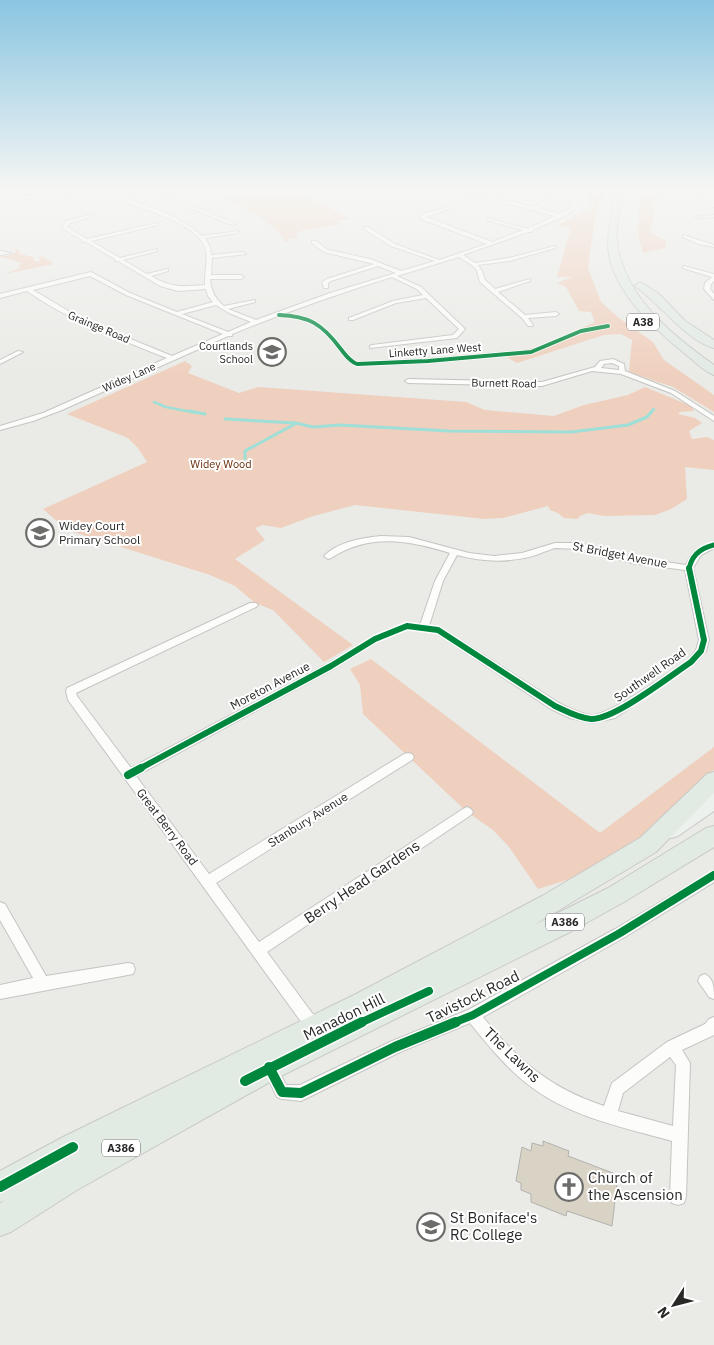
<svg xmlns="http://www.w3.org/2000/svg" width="714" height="1345" font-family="'IBM Plex Sans',sans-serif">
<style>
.green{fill:#efcfbd}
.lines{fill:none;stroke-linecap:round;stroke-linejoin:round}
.stream-far1{stroke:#9edfd7;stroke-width:2.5}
.stream{stroke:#9edfd7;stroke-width:3}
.building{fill:#d9d3c5;stroke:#b1b1ae}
.street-casing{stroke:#c4c4c2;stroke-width:2}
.primary-casing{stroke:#c9c9c7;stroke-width:2}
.highway-casing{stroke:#c9c9c7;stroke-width:2}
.street{fill:#fcfcfb;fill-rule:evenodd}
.primary{fill:#edf1ed;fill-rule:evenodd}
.highway{fill:#e2eae4;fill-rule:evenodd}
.cycleway-far4-casing{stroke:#fff;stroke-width:5.5}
.cycleway-far3-casing{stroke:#fff;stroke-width:8}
.cycleway-far2-casing{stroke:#fff;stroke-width:9}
.cycleway-far1-casing{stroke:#fff;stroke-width:11}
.cycleway-casing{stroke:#fff;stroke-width:13}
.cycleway-far4{stroke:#00873e;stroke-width:4}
.cycleway-far3{stroke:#00873e;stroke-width:5}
.cycleway-far2{stroke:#00873e;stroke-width:6}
.cycleway-far1{stroke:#00873e;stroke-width:8}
.cycleway{stroke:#00873e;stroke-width:10}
.labels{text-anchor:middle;stroke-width:4;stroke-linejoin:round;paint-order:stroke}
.shield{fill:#fff;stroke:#686968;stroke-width:1}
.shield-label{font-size:11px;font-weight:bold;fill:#282927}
.far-street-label{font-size:11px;fill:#282927;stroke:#fff}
.far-poi-label{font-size:11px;fill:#282927;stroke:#fff;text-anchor:end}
.far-park-label{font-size:11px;fill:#652b06;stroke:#fff}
.poi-label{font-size:12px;fill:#282927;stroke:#fff;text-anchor:start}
.street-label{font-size:12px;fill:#282927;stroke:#fff}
.near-street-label{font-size:15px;fill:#282927;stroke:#fff}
.near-poi-label{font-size:15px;fill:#282927;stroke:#fff;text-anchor:start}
</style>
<rect width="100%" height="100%" fill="#eaebe7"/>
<path class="green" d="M253 191H298L350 219 337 221 341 224 301 231 296 234 298 238 289 239V242H286C270 220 248 206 222 200Z
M588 191H605L604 198 597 205 588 268 601 302 619 318 653 342 664 360 714 395V412L673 387 629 372 632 340 621 334 604 335 517 363 503 355 541 346 595 322 591 312 579 311 566 287 557 283 572 277H557L571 228 558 225 596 206 587 203Z
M640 191H667L655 198 654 221 649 231 666 241 665 248 643 253 638 234Z
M18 249 20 252 18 253 36 258 33 259 37 262 41 260 38 258 42 256 54 264 4 274 21 268 18 266 22 263 0 257V255L7 256 16 252 15 250H8Z
M185 361 192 366 188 373 239 393 258 387 466 402 485 410 554 416 584 405 628 395 645 387 691 406 694 411 680 412 678 414 695 418 702 423 689 431 692 439 707 437 714 440V470L685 467 687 499 671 509 655 515 604 516 588 513 580 516 578 519 564 518 558 513 550 510 548 506 503 518 484 519 355 505 310 517 281 528 263 525 255 528 265 540 235 559 353 645 324 662 273 610 255 603 235 586 210 575 67 530 43 509 147 462 138 448 128 438 67 414Z
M371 659 600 833 714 747V770L672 812 620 854 567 880 538 889 509 847 493 830 467 812 363 714 360 685 350 669Z"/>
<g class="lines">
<path class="stream-far1" d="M154 402 166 407 197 413
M651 413 654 409"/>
<path class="stream" d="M190 411 205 414
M225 419 296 423 313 427 340 425 449 431 571 432 628 425 647 417 652 411
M245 459V451L295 424"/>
</g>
<path class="building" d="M543 1141 569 1151 568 1156 618 1175 612 1226 567 1211 566 1216 531 1202V1194L521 1190V1183L516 1181 522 1147 531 1151 532 1143 543 1146Z"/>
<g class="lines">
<defs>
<path id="street" d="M34 191H38L42 202 67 200 69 201 40 204 36 198 0 201V199L35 195Z
M102 191H108C137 203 179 214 202 236L239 231 237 233 205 238 210 247 211 255 243 252 246 254 212 258 211 275H241L244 277 241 279H210C211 291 215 299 224 306L255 300V302L228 309 256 320 330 293 396 273 378 266 331 281 328 283V288H324L322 282 327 279 374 264 324 252 312 243V241H316L328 250 370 259 401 271 435 261 391 246 364 229V227H368L395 244 439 260 487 244 421 219 422 214 451 206V208L426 217 492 242 523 230 487 220V218L527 229 555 216 483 197 471 199 469 197 502 191 503 193 489 196 533 207 542 202 549 194 551 195 546 204 537 208 559 214 571 208 576 191H580L575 209 563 217 532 230V232H528L463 255 475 263 509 258 555 246V248L509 261 478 265 482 271 485 280 495 289 530 279V281L498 292 525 315 556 312 559 314 556 316 528 318 533 325 532 326H528L522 318 480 282 477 271 473 266 459 257 397 276 421 287 464 328 465 329 457 338 370 348V346L372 345 453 335 459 329 426 298 396 303 353 320H349V318L393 301 423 295 417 289 392 277C337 294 284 313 232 334V336H228L62 410 33 421 0 430V426L43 413 167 358C119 339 70 321 27 291L0 298V294L91 272 130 293 177 312 213 302 208 296 206 289 178 291 160 286 118 261H115V259L86 242H82V240L62 228 66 221 90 215V217L70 223 67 227 87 239 158 223V225L91 241 120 258 157 249V251L123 260 147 274 168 269V271L151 276C171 288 182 287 205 285 204 273 209 259 205 247 195 219 126 206 102 191ZM90 276 126 295 223 334 172 356 82 319 33 290ZM216 305 229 313 251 322 228 332 182 314Z
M149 191H155L236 224 232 225Z
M695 198 714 204V207L695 200Z
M714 215V217L697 218 695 217Z
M683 235 714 245V247L699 244 683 237Z
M0 251 11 253 0 255Z
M683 266 714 274V281L711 284 710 289 714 294V300L704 289 705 283 712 277 683 268Z
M18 351 23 352 0 364V360Z
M613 359 624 364 625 371 675 391 714 416V421L671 393 621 374 592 371 542 386 408 383 405 381 408 379 542 382 595 367 600 361ZM612 363 619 366V370L601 368 604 364Z
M381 536 409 537 469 553 494 556 522 553 555 543H571L589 545 632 557 686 565C692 551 700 546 714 542V548L701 555 693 568 709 640 706 651 694 664 615 718 592 723 570 718 551 709 436 633 408 629 378 641 335 668 136 776 209 874 404 754 408 753 412 754 414 757 412 760 216 883 259 942 463 809 467 807 471 809 473 812 471 815 267 952 312 1013 322 1021 324 1026 322 1031 317 1033 302 1023 68 700 66 691 67 688 250 603H256L258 605 256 607 76 693 77 696 131 768 327 664 372 637 407 623 420 625 435 581 450 553C408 540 370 533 331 558L328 559 324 556C338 542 361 538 381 536ZM555 548 580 549 632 563 685 570 699 640 696 650 688 660C669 672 610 716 591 715 580 714 569 708 559 703L441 628 429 626 443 581 457 555C483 562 510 563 536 555 542 553 548 550 555 548Z
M714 870V882L625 937 483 1017C518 1061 550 1088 604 1106L612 1083 667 1042 705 1024 709 1019 714 1017V1035L682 1050 690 1063 686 1197 684 1203 678 1205 672 1203 670 1197 672 1141C626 1128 574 1118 534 1089 509 1071 489 1047 470 1023L400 1052 301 1101 282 1099 277 1097 263 1068 265 1063 270 1061 275 1063 286 1085H300L390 1042 468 1010 615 929ZM670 1057 676 1065 673 1126 618 1111 623 1093Z
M0 902 5 904 46 976 128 963 133 964 135 969 133 974 0 999V985L33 978 0 920Z
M705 974C714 979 714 988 714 999L709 997 698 981 700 976Z"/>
<path id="primary" d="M714 793V811L678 836 671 838 664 836 661 830 664 824 707 796Z"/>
<path id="highway" d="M614 191H622C622 208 615 224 617 241 623 296 672 335 714 365V375C705 372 696 363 689 357 658 332 621 300 610 260 604 235 614 215 614 191Z
M640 282 658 293 685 321 714 340V348C688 342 659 303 636 287L635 285Z
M714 772V793L656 852 534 925 608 888 706 828 714 826V847L624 902 570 932 279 1077 77 1190 11 1232 0 1236V1203L5 1200 0 1202V1171L63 1137 356 994 542 896 640 838 707 774Z"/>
</defs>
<use href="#street" class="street-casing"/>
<use href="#primary" class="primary-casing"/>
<use href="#highway" class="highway-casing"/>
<use href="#street" class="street"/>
<use href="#primary" class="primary"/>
<use href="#highway" class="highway"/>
<defs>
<path id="cycleway-far4" d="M279 315C309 316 322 324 340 348 345 354 349 361 357 364L428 361 531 352 581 331 608 326"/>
<path id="cycleway-far3" d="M689 570C691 556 701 548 714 545"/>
<path id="cycleway-far2" d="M139 769 331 666 375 639 407 626 438 630 555 706C566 711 578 718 591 719 614 720 670 676 691 662L701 651 704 640 689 568"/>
<path id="cycleway-far1" d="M128 775 141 768
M360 1023 429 991
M453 1023 473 1015 620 933 714 875"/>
<path id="cycleway" d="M269 1067 282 1092 301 1093 395 1047 456 1022
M245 1081 362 1022
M0 1187 73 1147"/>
</defs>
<use href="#cycleway-far4" class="cycleway-far4-casing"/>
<use href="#cycleway-far3" class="cycleway-far3-casing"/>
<use href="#cycleway-far2" class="cycleway-far2-casing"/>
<use href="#cycleway-far1" class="cycleway-far1-casing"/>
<use href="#cycleway" class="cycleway-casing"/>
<use href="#cycleway-far4" class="cycleway-far4"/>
<use href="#cycleway-far3" class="cycleway-far3"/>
<use href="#cycleway-far2" class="cycleway-far2"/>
<use href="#cycleway-far1" class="cycleway-far1"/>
<use href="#cycleway" class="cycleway"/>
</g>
<linearGradient id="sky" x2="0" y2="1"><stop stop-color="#8ac5e1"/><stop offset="0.5" stop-color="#f6f6f4"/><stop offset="1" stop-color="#f6f6f4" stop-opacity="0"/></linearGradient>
<rect width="714" height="379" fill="url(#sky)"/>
<defs>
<symbol id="school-ring" viewBox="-11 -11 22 22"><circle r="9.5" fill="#fff" stroke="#6c6d6a" stroke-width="1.5"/><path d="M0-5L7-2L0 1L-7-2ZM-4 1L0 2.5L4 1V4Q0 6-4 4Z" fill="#6c6d6a"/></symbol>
<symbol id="church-ring" viewBox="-11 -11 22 22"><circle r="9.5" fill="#fff" stroke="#6c6d6a" stroke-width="1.5"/><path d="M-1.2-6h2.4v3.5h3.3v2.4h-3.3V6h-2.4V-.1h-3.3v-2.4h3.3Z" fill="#6c6d6a"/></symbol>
</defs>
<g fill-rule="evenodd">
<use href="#school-ring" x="256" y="336" width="32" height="32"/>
<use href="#school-ring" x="24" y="517" width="32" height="32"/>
<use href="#church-ring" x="553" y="1171" width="32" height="32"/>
<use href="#school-ring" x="415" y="1211" width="32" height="32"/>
</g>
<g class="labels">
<g class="shield">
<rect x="627" y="313.5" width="32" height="17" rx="4"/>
<rect x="546" y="913.5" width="38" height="17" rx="4"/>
<rect x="102" y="1139.5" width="38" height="17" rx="4"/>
</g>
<g class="shield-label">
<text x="643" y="326">A38</text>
<text x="565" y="926">A386</text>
<text x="121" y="1152">A386</text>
</g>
<g class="far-street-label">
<text transform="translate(99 327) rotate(23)" y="4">Grainge Road</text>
<text transform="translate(435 350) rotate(-4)" y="4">Linketty Lane West</text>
<text transform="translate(129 377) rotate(-24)" y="4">Widey Lane</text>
<text transform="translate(504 383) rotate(1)" y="4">Burnett Road</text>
</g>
<g class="far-poi-label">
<text x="253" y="350">Courtlands<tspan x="253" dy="13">School</tspan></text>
</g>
<g class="far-park-label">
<text x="221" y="468">Widey Wood</text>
</g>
<g class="poi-label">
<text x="59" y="530">Widey Court<tspan x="59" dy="14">Primary School</tspan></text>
</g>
<g class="street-label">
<text transform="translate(620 555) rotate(11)" y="4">St Bridget Avenue</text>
<text transform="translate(650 675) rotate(-35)" y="4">Southwell Road</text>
<text transform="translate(270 686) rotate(-28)" y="4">Moreton Avenue</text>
<text transform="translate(308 820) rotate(-32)" y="4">Stanbury Avenue</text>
<text transform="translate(167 827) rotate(53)" y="4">Great Berry Road</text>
</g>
<g class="near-street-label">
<text transform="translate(362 882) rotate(-34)" y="5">Berry Head Gardens</text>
<text transform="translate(473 997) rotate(-26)" y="5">Tavistock Road</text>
<text transform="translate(344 1017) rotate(-26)" y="5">Manadon Hill</text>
<text transform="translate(512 1055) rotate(44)" y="5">The Lawns</text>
</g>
<g class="near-poi-label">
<text x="588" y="1183">Church of<tspan x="588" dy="17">the Ascension</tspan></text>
<text x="450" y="1223">St Boniface's<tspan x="450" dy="17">RC College</tspan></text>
</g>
</g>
<g transform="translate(674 1305) rotate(234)" stroke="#ffffff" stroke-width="4" paint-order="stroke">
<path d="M0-4L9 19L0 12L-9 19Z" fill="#282927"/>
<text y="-8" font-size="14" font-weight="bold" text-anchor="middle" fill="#282927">N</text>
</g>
</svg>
